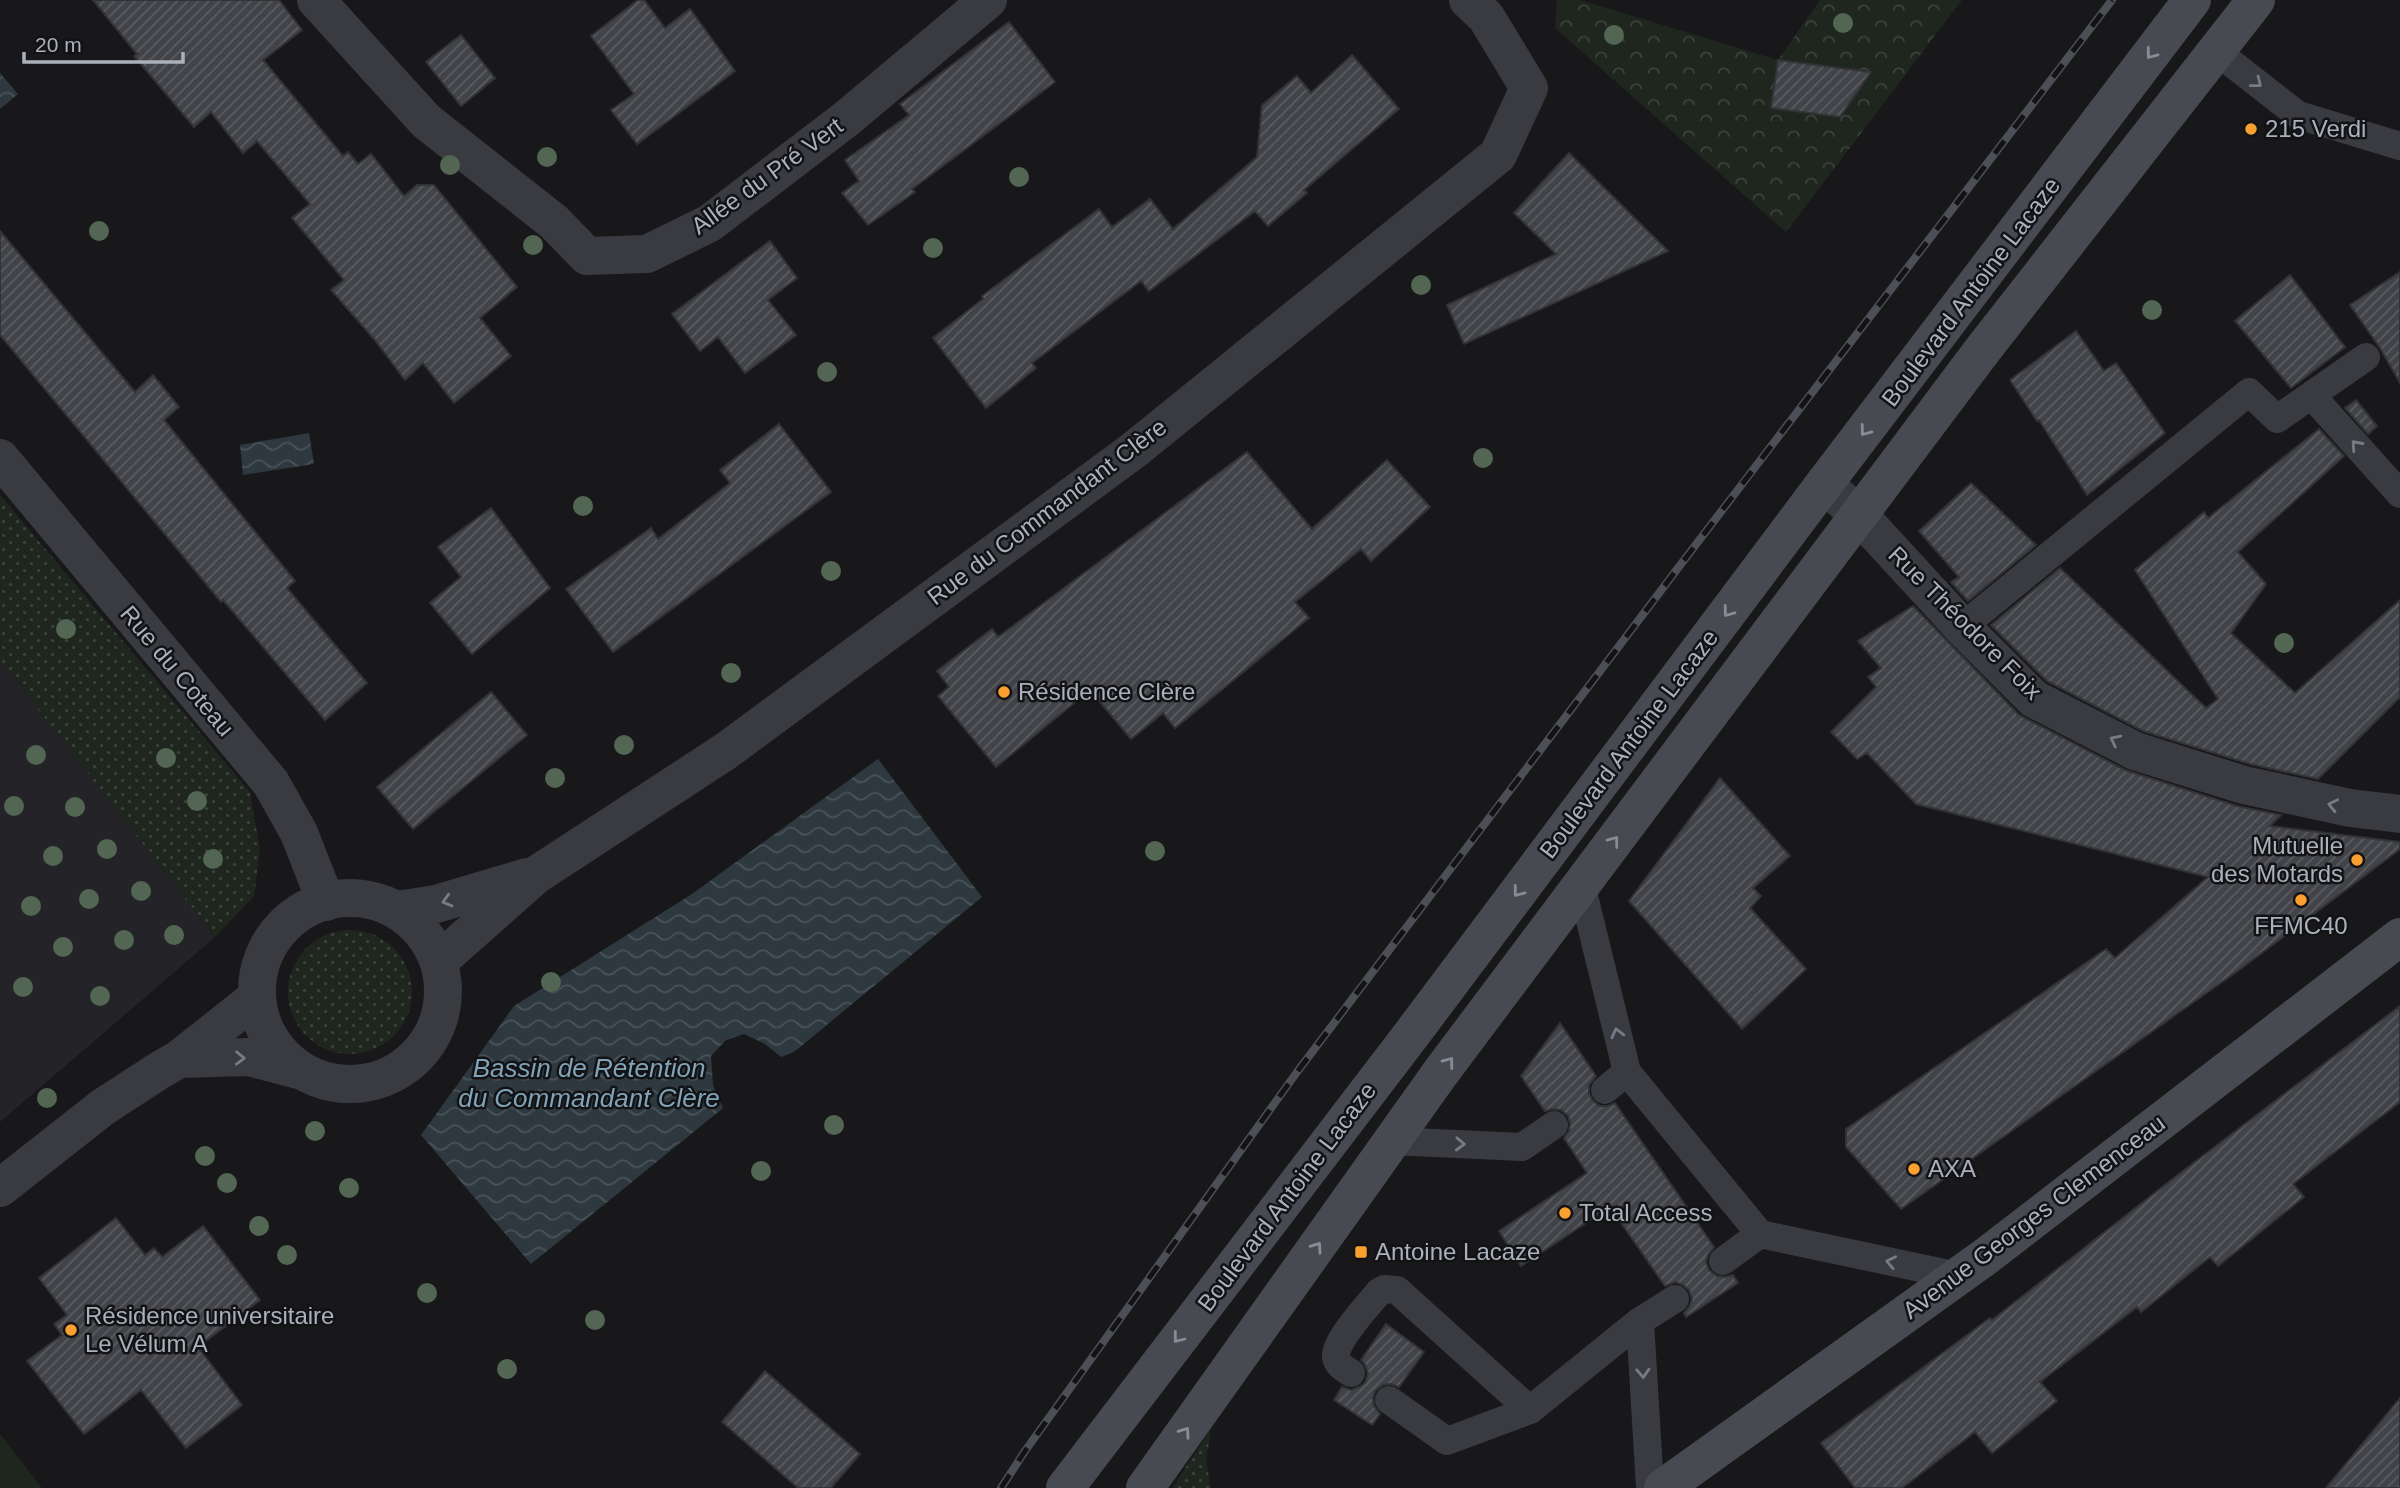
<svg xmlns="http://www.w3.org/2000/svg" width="2400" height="1488" font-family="Helvetica,sans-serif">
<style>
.built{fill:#242428}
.grass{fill:url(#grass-dots)}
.forest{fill:url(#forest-crowns)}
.pitch{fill:#1e261e}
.water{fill:url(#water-waves)}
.building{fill:url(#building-hatch);stroke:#323337;stroke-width:2}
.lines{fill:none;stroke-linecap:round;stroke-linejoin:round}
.lane{stroke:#393b40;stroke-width:28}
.street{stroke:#393b40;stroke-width:38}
.secondary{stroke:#474a50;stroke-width:38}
.rail-casing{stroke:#4c4f55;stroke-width:8}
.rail{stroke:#131316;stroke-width:5;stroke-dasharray:16;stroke-linecap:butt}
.tree{fill:#526653}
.oneway{stroke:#878d96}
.oneway2{stroke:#777c84}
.poi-dot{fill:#faa031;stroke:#131316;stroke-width:2.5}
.labels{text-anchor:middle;stroke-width:5;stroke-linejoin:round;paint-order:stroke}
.poi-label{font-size:24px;fill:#aab1bb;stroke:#131316;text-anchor:start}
.street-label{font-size:24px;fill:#aab1bb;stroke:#131316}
.water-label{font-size:26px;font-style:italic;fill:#80a3b7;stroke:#131316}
</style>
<defs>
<pattern id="grass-dots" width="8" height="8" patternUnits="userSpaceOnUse" patternTransform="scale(1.75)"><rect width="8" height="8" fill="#1e261e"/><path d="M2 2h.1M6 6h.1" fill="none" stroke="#3c433d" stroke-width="1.8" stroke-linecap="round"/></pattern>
<pattern id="forest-crowns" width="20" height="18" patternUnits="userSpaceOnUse" patternTransform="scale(1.75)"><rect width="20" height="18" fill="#1e261e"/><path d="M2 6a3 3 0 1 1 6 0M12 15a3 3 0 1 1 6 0" fill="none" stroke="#3c433d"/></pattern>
<pattern id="water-waves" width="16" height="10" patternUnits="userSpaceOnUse" patternTransform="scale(1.75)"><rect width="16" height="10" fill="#2d393f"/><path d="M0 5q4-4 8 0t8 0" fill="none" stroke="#495359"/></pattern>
<pattern id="building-hatch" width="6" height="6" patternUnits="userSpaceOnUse" patternTransform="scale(1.75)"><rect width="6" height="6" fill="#424348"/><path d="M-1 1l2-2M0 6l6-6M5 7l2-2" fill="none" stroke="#5b5c60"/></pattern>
</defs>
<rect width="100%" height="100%" fill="#18181b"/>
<path class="built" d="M0 660 215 937 0 1122Z"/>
<path class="grass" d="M0 495 250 792 260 850 254 896 215 937 0 660Z
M288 992a62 62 0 1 1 124 0a62 62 0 1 1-124 0Z
M1211 1429 1206 1461 1211 1488H1172Z"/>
<path class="forest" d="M1557 0H1580L1778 60 1820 0H1962L1786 232 1555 28Z"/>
<path class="pitch" d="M0 1434 42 1488H0Z"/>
<path class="water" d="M0 73 18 94 0 109Z
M309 433 314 464 243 475 240 445Z
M878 759 982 897 794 1052 781 1057 765 1044 744 1034 726 1040 711 1056 713 1085 723 1108 531 1264 421 1135 514 1006 692 894Z"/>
<path class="building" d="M93 0H279L302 30 263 60 343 156 348 152 358 164 371 154 404 196 417 185H434L517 287 480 318 511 356 454 403 423 363 405 380 374 339 331 290 344 280 292 218 310 204 257 141 243 153 211 112 194 127 134 56 137 54Z
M638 0H644L665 28 690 9 735 71 637 144 611 110 634 94 591 36Z
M1009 22 1055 82 912 189 915 192 868 225 842 193 859 181 845 160 909 115 900 104Z
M461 35 495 78 461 106 426 62Z
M1352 55 1399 109 1304 190 1307 193 1268 226 1255 211 1149 291 1141 281 1032 363 1036 368 986 408 933 338 983 299 982 296 1099 209 1112 227 1150 199 1173 229 1257 157 1262 105 1297 76 1311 93Z
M1778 60 1871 72 1840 117 1771 108Z
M1569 153 1668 251 1464 344 1447 305 1556 254 1514 213Z
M0 231 135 392 153 375 179 407 164 420 295 581 287 588 367 683 325 720 223 600 221 602 0 335Z
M770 241 797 278 768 300 796 335 745 373 718 337 700 351 672 314Z
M2400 272V383L2380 348 2350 305Z
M2290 275 2345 347 2291 388 2235 321Z
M2076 331 2104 371 2116 363 2165 433 2087 495 2039 420 2037 421 2010 380Z
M2356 400 2377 426 2368 434 2345 408Z
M779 424 831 492 613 652 566 589 651 528 658 539 730 483 720 470Z
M2319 429 2344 456 2238 552 2266 584 2231 633 2295 693 2400 600V697L2318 779 2250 764 2143 731 2047 681 1991 625 2060 568 2206 708 2218 699 2135 570 2204 512 2208 518Z
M1247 452 1312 529 1387 460 1430 507 1371 561 1361 549 1295 602 1309 618 1175 728 1163 713 1131 739 1090 690 996 767 938 696 949 687 937 671 992 629 998 637Z
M1971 483 2036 545 1968 601 1951 582 1959 577 1919 531Z
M491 508 550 588 472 654 430 603 461 577 438 547Z
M1913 606 2019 715 2125 770 2237 806 2281 815 2270 826 2400 842V849L2239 970 1901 1209 1846 1147V1129L2106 949 2115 958 2208 877 1916 804 1867 753 1857 759 1831 732 1876 687 1868 677 1881 668 1858 641Z
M491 692 527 735 413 829 377 787Z
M1720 778 1790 856 1753 888 1761 896 1750 908 1806 969 1742 1029 1629 901Z
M2400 1006V1102L2293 1184 2304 1197 2218 1266 2210 1257 2141 1312 2137 1307 2040 1382 2057 1401 1992 1453 1975 1432 1902 1488H1855L1821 1443 1990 1318 1992 1320 2179 1174Z
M1560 1023 1596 1076 1589 1085V1093L1592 1100 1600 1106H1608L1615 1103 1714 1247 1708 1255 1706 1262 1709 1270 1717 1276 1725 1277 1733 1275 1738 1283 1686 1317 1684 1313 1689 1307 1692 1299 1689 1290 1683 1285 1675 1282 1665 1286 1610 1207 1521 1266 1499 1231 1587 1173 1564 1138 1569 1131 1570 1123 1568 1116 1561 1110 1552 1109 1545 1111 1521 1076Z
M116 1218 145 1255 154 1248 162 1257 203 1226 260 1300 198 1347 242 1405 186 1448 141 1390 84 1434 27 1361 62 1335 54 1324 67 1315 39 1278Z
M1386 1324 1424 1352 1399 1387 1391 1384 1383 1385 1375 1391 1373 1398 1374 1406 1380 1414 1372 1425 1334 1400 1342 1387 1351 1390 1359 1387 1365 1383 1368 1373 1365 1365 1361 1360Z
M765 1371 860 1454 831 1488H798L722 1422Z
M2400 1398V1488H2326Z"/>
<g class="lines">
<path class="lane" d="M2216 51 2298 115 2400 146
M2312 396 2400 494
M1962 627 2249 392 2277 419 2366 357
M1581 884 1627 1072 1605 1090
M1627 1072 1760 1234
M1391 1141 1522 1147 1554 1125
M1723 1261 1760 1234 1958 1276
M1351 1373C1345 1369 1337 1365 1336 1357 1333 1343 1369 1304 1379 1292L1384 1289 1397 1290 1530 1410
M1389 1400 1447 1441 1530 1410 1640 1321
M1650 1488 1640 1321 1675 1299"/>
<path class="street" d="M316 0 426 121 554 222 587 256 647 254 710 223 846 119 988 0
M0 458 271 783 299 833 326 902
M1824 484 1859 515 1962 627 2034 699 2135 751 2244 785 2350 808 2400 814
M257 991a93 93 0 1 1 186 0a93 93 0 1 1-186 0Z
M397 910 436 904 527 877
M439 961 536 875 726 751 1134 450 1498 155 1529 88 1486 17 1468 0
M179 1059 249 1057 298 1070
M0 1188 103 1107 160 1070 179 1059 256 998"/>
<path class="secondary" d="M1065 1488 1411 1035 1824 484 2192 0
M1145 1488 1441 1072 1981 352 2256 0
M1663 1488 1985 1257 2400 937"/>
<defs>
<path id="rail" d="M1001 1488 1025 1451 1297 1072 1678 568 2112 0"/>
</defs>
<use href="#rail" class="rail-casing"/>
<use href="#rail" class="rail"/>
</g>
<g class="tree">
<circle cx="1843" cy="23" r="10"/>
<circle cx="1614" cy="35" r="10"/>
<circle cx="547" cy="157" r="10"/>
<circle cx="450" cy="165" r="10"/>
<circle cx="1019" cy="177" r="10"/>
<circle cx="99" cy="231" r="10"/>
<circle cx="533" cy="245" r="10"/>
<circle cx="933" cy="248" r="10"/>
<circle cx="1421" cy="285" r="10"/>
<circle cx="2152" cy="310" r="10"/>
<circle cx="827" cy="372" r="10"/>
<circle cx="1483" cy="458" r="10"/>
<circle cx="583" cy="506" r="10"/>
<circle cx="831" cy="571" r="10"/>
<circle cx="66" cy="629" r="10"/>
<circle cx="2284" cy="643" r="10"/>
<circle cx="731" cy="673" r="10"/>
<circle cx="624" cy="745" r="10"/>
<circle cx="36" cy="755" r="10"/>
<circle cx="166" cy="758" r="10"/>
<circle cx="555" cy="778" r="10"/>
<circle cx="197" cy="801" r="10"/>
<circle cx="14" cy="806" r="10"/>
<circle cx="75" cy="807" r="10"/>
<circle cx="107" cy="849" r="10"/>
<circle cx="1155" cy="851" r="10"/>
<circle cx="53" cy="856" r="10"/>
<circle cx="213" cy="859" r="10"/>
<circle cx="141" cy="891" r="10"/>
<circle cx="89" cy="899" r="10"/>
<circle cx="31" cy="906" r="10"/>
<circle cx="174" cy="935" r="10"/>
<circle cx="124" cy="940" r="10"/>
<circle cx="63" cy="947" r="10"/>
<circle cx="551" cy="982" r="10"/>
<circle cx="23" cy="987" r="10"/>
<circle cx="100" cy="996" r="10"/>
<circle cx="47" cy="1098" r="10"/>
<circle cx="834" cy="1125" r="10"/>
<circle cx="315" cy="1131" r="10"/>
<circle cx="205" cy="1156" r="10"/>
<circle cx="761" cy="1171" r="10"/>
<circle cx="227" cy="1183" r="10"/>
<circle cx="349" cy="1188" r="10"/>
<circle cx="259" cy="1226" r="10"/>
<circle cx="287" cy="1255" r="10"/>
<circle cx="427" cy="1293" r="10"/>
<circle cx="595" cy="1320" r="10"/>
<circle cx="507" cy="1369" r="10"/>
</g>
<defs><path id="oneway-chevron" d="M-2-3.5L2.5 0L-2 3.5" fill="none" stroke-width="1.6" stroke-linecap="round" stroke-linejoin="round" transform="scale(1.75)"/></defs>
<g class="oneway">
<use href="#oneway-chevron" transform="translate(2151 54) rotate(127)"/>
<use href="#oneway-chevron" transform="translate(1865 431) rotate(127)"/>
<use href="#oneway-chevron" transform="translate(1728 612) rotate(127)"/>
<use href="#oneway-chevron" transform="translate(1614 841) rotate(-53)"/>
<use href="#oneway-chevron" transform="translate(1518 892) rotate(127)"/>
<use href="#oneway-chevron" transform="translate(1449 1062) rotate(-53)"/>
<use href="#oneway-chevron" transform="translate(1317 1247) rotate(-55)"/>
<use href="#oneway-chevron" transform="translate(1178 1338) rotate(128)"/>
<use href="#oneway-chevron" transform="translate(1185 1432) rotate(-55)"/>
</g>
<g class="oneway2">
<use href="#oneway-chevron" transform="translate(2257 83) rotate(38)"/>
<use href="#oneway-chevron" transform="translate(2356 445) rotate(-132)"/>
<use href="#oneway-chevron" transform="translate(2115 740) rotate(-153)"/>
<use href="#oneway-chevron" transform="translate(2333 805) rotate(-167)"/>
<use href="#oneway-chevron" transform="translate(447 901) rotate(164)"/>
<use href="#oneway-chevron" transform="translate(1617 1033) rotate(-104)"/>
<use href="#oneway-chevron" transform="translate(240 1058) rotate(1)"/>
<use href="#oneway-chevron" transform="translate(1460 1144) rotate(2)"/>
<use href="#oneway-chevron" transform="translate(1891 1262) rotate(-168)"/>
<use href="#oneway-chevron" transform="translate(1643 1373) rotate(87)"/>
</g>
<g class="poi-dot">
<circle cx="2251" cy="129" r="7"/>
<circle cx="1004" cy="692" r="7"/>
<circle cx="2357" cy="860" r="7"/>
<circle cx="2301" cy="900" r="7"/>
<circle cx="1914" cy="1169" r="7"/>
<circle cx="1565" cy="1213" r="7"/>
<rect x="1354" y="1245" width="14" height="14" rx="3.5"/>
<circle cx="71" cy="1330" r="7"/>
</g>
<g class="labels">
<g class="poi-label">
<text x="2265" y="137">215 Verdi</text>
<text x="1018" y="700">Résidence Clère</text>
<text x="2343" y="854" text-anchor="end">Mutuelle<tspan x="2343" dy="28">des Motards</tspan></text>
<text x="2301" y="934" text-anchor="middle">FFMC40</text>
<text x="1928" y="1177">AXA</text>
<text x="1579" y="1221">Total Access</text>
<text x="1375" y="1260">Antoine Lacaze</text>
<text x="85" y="1324">Résidence universitaire<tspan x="85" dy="28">Le Vélum A</tspan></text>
</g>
<g class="street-label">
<text transform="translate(767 176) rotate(-36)" y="8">Allée du Pré Vert</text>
<text transform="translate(1971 292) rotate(-53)" y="8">Boulevard Antoine Lacaze</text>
<text transform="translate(1047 512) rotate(-37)" y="8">Rue du Commandant Clère</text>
<text transform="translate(1965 623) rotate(45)" y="8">Rue Théodore Foix</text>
<text transform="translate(177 671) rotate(50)" y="8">Rue du Coteau</text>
<text transform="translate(1629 744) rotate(-53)" y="8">Boulevard Antoine Lacaze</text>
<text transform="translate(1287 1197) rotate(-53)" y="8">Boulevard Antoine Lacaze</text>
<text transform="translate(2034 1217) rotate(-37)" y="8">Avenue Georges Clemenceau</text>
</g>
<g class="water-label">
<text x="589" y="1077">Bassin de Rétention<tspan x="589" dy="30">du Commandant Clère</tspan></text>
</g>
</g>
<path d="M24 52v10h159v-10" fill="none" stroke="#aab1bb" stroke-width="3.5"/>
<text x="35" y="52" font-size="21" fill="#aab1bb" stroke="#131316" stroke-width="5" paint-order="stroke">20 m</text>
</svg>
